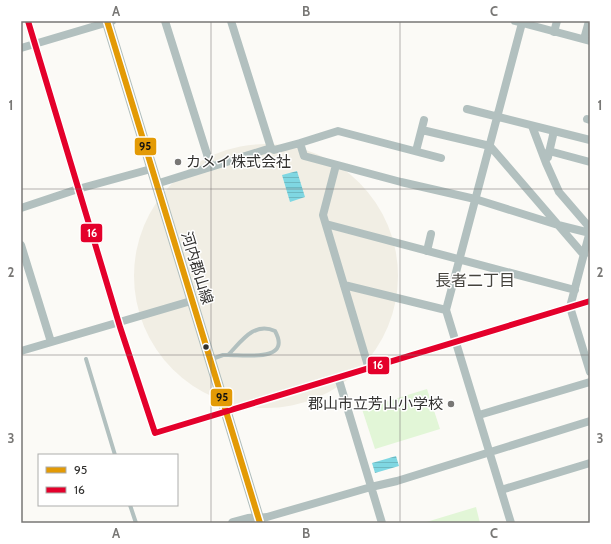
<svg xmlns="http://www.w3.org/2000/svg" width="611" height="544" font-family="Cabin,'Noto Sans JP',sans-serif">
<style>
.built{fill:#f1eee4}
.grass{fill:#e2f6d7}
.water{fill:url(#water-rules)}
.lines{fill:none;stroke-linecap:round;stroke-linejoin:round}
.service{stroke:#b2c0bf;stroke-width:4}
.minor{stroke:#b2c0bf;stroke-width:8}
.tertiary{stroke:#b2c0bf;stroke-width:10}
.secondary{stroke:#b0bebc;stroke-width:11}
.bus-1-casing{stroke:#fff;stroke-width:9}
.bus-2-casing{stroke:#fff;stroke-width:9}
.bus-1{stroke:#e39a05;stroke-width:6}
.bus-2{stroke:#e4002b;stroke-width:6}
.grid{fill:none;stroke:#787775;stroke-width:1;stroke-opacity:0.55}
.poi-dot{fill:#787775;stroke:#fff;stroke-width:1.5}
.bus-dot{fill:#32312f;stroke:#fff;stroke-width:1.5}
.labels{text-anchor:middle;stroke-width:3;stroke-linejoin:round;paint-order:stroke}
.poi-label{font-size:15px;fill:#32312f;stroke:#fff;text-anchor:start}
.street-label{font-size:15px;fill:#32312f;stroke:#fff}
.neighbourhood-label{font-size:16px;fill:#45433d;stroke:#fff}
.line-badge{stroke:#fff;stroke-width:1.5}
.badge-label{font-size:11px;text-anchor:middle;font-weight:bold;fill:#fff}
.pale-badge-label{font-size:11px;text-anchor:middle;font-weight:bold;fill:#111}
.neatline{fill:none;stroke:#787775;stroke-width:1.5}
.grid-label{font-size:13px;text-anchor:middle;font-weight:bold;fill:#787775}
</style>
<defs>
<pattern id="water-rules" width="6" height="5" patternUnits="userSpaceOnUse"><rect width="6" height="5" fill="#7fd7e2"/><path d="M0 2.5h6" fill="none" stroke="#6eb9c2"/></pattern>
</defs>
<rect width="100%" height="100%" fill="#fbfaf6"/>
<path class="built" d="M134 276a132 132 0 1 1 264 0a132 132 0 1 1-264 0Z"/>
<path class="grass" d="M427 389 440 429 375 449 362 409Z
M476 507 480 523H423Z"/>
<path class="water" d="M297 171 305 197 290 202 282 175Z
M396 456 399 466 375 473 372 463Z"/>
<g class="lines">
<path class="service" d="M86 359 115 455
M212 359 223 355H228C246 355 292 362 275 331 254 321 241 342 228 355
M130 505 136 523"/>
<path class="minor" d="M28 21 120 327 155 433 590 301
M165 21 211 167
M231 21 271 148
M515 21 590 41
M554 32 557 21
M584 39 589 21
M21 48 112 21
M467 109 590 140
M587 119 590 120
M532 126 546 163 559 192 590 228
M422 130 490 146 584 255
M300 143 338 131 441 158
M416 151 424 120
M549 151 590 162
M548 157 554 131
M336 165 323 215 369 369
M156 184 271 148 274 150 300 143 304 156 401 182 475 199 558 225 590 233
M21 208 78 189 151 169
M326 224 575 290
M590 231 570 307 590 372
M21 245 51 342
M427 251 431 234
M344 285 446 310
M21 351 191 301
M338 377 382 523
M479 415 590 382
M501 490 590 463
M258 518 267 517 371 487 397 481 590 421
M511 523 446 310 522 23"/>
<path class="tertiary" d="M233 523 248 519 258 518"/>
<path class="secondary" d="M107 21 260 523"/>
<defs>
<path id="bus-1" d="M107 21 260 523"/>
<path id="bus-2" d="M28 21 120 327 155 433 590 301"/>
</defs>
<use href="#bus-1" class="bus-1-casing"/>
<use href="#bus-2" class="bus-2-casing"/>
<use href="#bus-1" class="bus-1"/>
<use href="#bus-2" class="bus-2"/>
</g>
<path class="grid" d="M211 21V523M400 21V523M21 189H590M21 355H590"/>
<g class="poi-dot">
<circle cx="178" cy="162" r="4"/>
<circle cx="451" cy="404" r="4"/>
</g>
<circle class="bus-dot" cx="206" cy="347" r="3.5"/>
<g class="labels">
<g class="poi-label">
<text x="186" y="167">カメイ株式会社</text>
<text x="443" y="409" text-anchor="end">郡山市立芳山小学校</text>
</g>
<g class="street-label">
<text transform="translate(197 268) rotate(73)" y="5">河内郡山線</text>
</g>
<g class="neighbourhood-label">
<text x="475" y="286">長者二丁目</text>
</g>
</g>
<g class="line-badge">
<rect x="134" y="137" width="23" height="19" rx="4" fill="#e39a05"/>
<rect x="80" y="223" width="23" height="20" rx="4" fill="#e4002b"/>
<rect x="367" y="356" width="23" height="19" rx="4" fill="#e4002b"/>
<rect x="210" y="388" width="23" height="19" rx="4" fill="#e39a05"/>
</g>
<g class="badge-label">
<text x="92" y="237">16</text>
<text x="378" y="369">16</text>
</g>
<g class="pale-badge-label">
<text x="145" y="150">95</text>
<text x="222" y="401">95</text>
</g>
<rect width="611" height="544" fill="none" stroke="#ffffff" stroke-width="44"/>
<rect x="38" y="454" width="140" height="52" fill="#ffffff" stroke="#adadac"/>
<rect x="46" y="467" width="20" height="6" fill="#e39a05" stroke="#adadac"/>
<text x="74" y="474" font-size="12" fill="#32312f">95</text>
<rect x="46" y="487" width="20" height="6" fill="#e4002b" stroke="#adadac"/>
<text x="74" y="494" font-size="12" fill="#32312f">16</text>
<rect x="22" y="22" width="567" height="500" class="neatline"/>
<g class="grid-label">
<text x="116" y="16">A</text>
<text x="306" y="16">B</text>
<text x="494" y="16">C</text>
<text x="11" y="110">1</text>
<text x="600" y="110">1</text>
<text x="11" y="277">2</text>
<text x="600" y="277">2</text>
<text x="11" y="443">3</text>
<text x="600" y="443">3</text>
<text x="116" y="538">A</text>
<text x="306" y="538">B</text>
<text x="494" y="538">C</text>
</g>
</svg>
